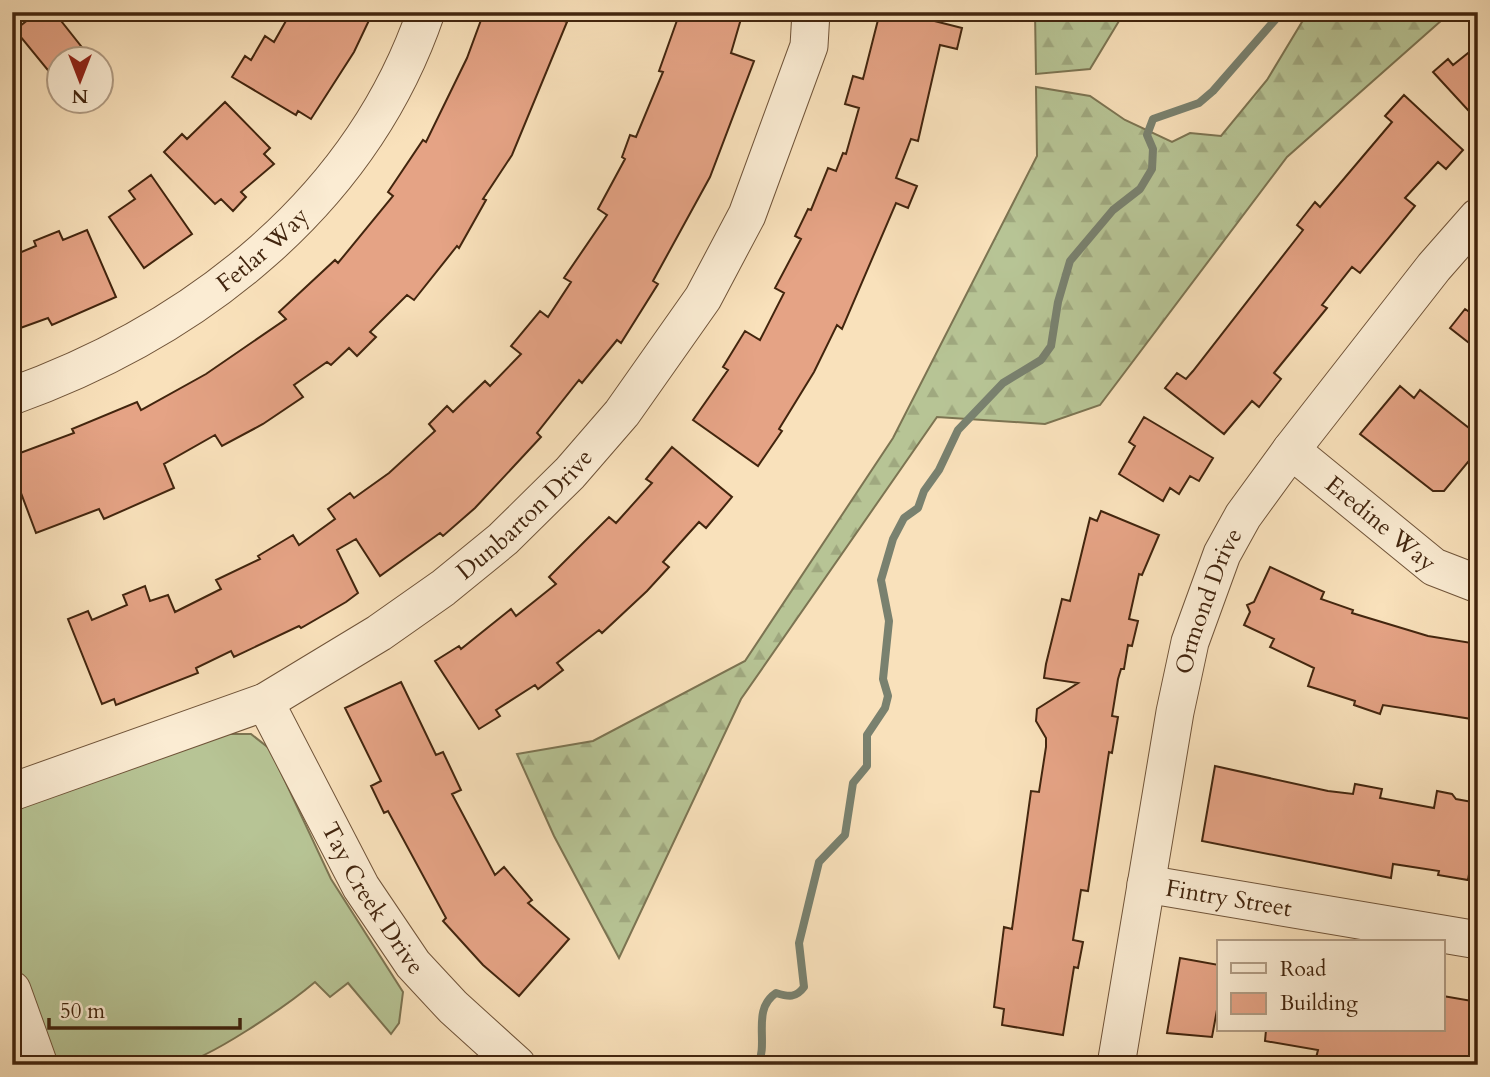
<svg xmlns="http://www.w3.org/2000/svg" width="1490" height="1077" font-family="Cardo,serif">
<style>
.grass{fill:#b7c495;stroke:#7c7452;stroke-width:2}
.forest{fill:url(#forest-firs);stroke:#7c7452;stroke-width:2}
.lines{fill:none;stroke-linecap:round;stroke-linejoin:round}
.stream{stroke:#79816f;stroke-width:8}
.building{fill:#e5a385;stroke:#42250e;stroke-width:2}
.minor-casing{stroke:#705439;stroke-width:39}
.minor{stroke:#fbecd3;stroke-width:37}
.labels{text-anchor:middle;stroke-width:6;stroke-linejoin:round;paint-order:stroke}
.street-label{font-size:24px;fill:#42250e;stroke:#fbecd3}
</style>
<defs>
<pattern id="forest-firs" width="22" height="20" patternUnits="userSpaceOnUse" patternTransform="scale(1.75)"><rect width="22" height="20" fill="#b7c495"/><path d="M5 1l3.5 6h-7zM16 11l3.5 6h-7z" fill="#9fa87f"/></pattern>
</defs>
<rect width="100%" height="100%" fill="#f9e1bb"/>
<filter id="stains"><feTurbulence type="fractalNoise" baseFrequency=".00286" numOctaves="4"/><feColorMatrix values="0 0 0 0 .2 0 0 0 0 .09 0 0 0 0 .02 0 0 0 .5 -.17"/></filter>
<radialGradient id="worn" r=".72"><stop offset=".6" stop-color="#630" stop-opacity="0"/><stop offset="1" stop-color="#630" stop-opacity=".3"/></radialGradient>
<path class="grass" d="M221 734H251L270 749 331 879 403 992 399 1023 391 1034 348 983 330 997 315 982C289 1004 207 1061 176 1065 135 1069 92 1065 51 1065L12 959V810Z"/>
<path class="forest" d="M1035 12H1133L1122 16 1090 69 1036 74Z
M1308 12H1451L1287 157 1100 405 1045 424 937 417 741 699 619 958 554 836 517 754 593 741 745 661 893 438 1037 156 1036 87 1090 96 1125 120 1172 142 1190 133 1221 136 1267 80Z"/>
<g class="lines">
<path class="stream" d="M758 1065C769 1042 751 1010 776 993 789 997 796 998 804 987L799 943 819 862 845 835 853 783 867 766V735L885 708 888 696 883 679 889 621 881 580 893 539 904 518 918 508 924 491 939 470 958 430 1003 383 1041 360 1051 346 1058 302 1070 261 1113 210 1140 189 1152 169 1153 149 1147 135 1153 119 1199 103 1213 91 1282 12"/>
</g>
<path class="building" d="M38 12H54L92 60H60V85L15 30Z
M291 12H373L354 52 311 119 298 111 296 115 232 77 245 56 251 60 265 36 274 42Z
M484 12H542L567 22 512 155 483 199 486 200 459 248 457 246 414 300 407 295 370 332 376 337 357 356 349 348 331 365 327 362 294 385 303 397 263 424 222 446 215 435 164 464 174 488 104 519 99 509 36 533 12 469V456L74 433 72 429 137 402 141 410 206 374 286 319 279 312 335 260 338 263 393 196 388 192 423 140 426 142 467 58Z
M680 12H743L731 53 754 61 710 177 653 281 658 284 621 343 617 340 582 383 579 380 537 433 541 437 475 508 443 536 440 533 380 576 356 539 337 550 358 593 346 602 301 628 299 626 234 657 231 651 196 668 198 673 116 705 114 699 102 704 68 619 88 611 92 620 127 605 123 595 145 586 150 601 168 595 175 612 221 589 216 580 260 559 258 556 293 535 299 545 335 519 328 509 350 493 354 498 389 473 435 431 429 424 447 406 453 412 485 381 490 386 521 354 511 346 540 311 548 317 571 282 564 278 607 215 598 209 625 159 622 157 630 135 636 137 663 72 659 71Z
M880 12H899L962 28 957 49 940 45 918 141 911 139 896 178 917 186 908 208 896 203 842 329 837 325 814 372 779 429 782 431 758 466 693 420 728 370 723 367 745 331 760 340 784 293 775 288 801 239 795 236 808 209 811 210 828 168 836 171 843 153 846 154 859 108 845 104 853 76 863 79Z
M1478 45V121L1433 72 1448 59 1453 65Z
M1404 95 1463 150 1446 169 1438 162 1405 198 1415 206 1360 273 1352 267 1322 305 1327 308 1274 373 1281 379 1259 407 1252 401 1224 434 1165 388 1177 373 1186 379 1193 371 1303 230 1297 225 1315 202 1320 207 1392 122 1385 116Z
M225 102 270 148 264 154 274 164 241 192 246 197 233 211 221 199 215 204 164 152 182 134 187 139Z
M151 175 192 234 144 268 109 217 135 199 129 191Z
M87 230 116 297 52 325 48 318 12 331V256L36 246 34 241 59 231 63 240Z
M1465 309 1478 318V350L1450 328Z
M1400 386 1414 398 1420 390 1478 435V450L1444 491H1433L1360 434Z
M1144 417 1213 458 1199 481 1190 476 1179 494 1170 488 1163 501 1119 474 1135 446 1129 442Z
M672 447 732 497 706 528 699 522 663 562 669 567 647 591 602 633 599 630 557 663 563 670 538 689 535 685 496 710 500 716 479 729 435 661 459 646 461 649 511 609 516 616 556 584 549 577 609 517 616 523 652 483 646 479Z
M1101 511 1159 535 1142 575 1139 574 1129 619 1138 621 1132 646 1128 645 1124 669H1121L1118 679 1112 716 1118 717 1112 753 1109 752 1088 891 1081 890 1073 940 1083 942 1078 968 1074 967 1063 1035 1002 1025 1004 1009 994 1007 1004 927 1012 929 1031 791 1039 792 1046 747V738L1036 721 1037 709 1078 683 1044 678 1046 664 1062 599 1070 601 1090 518 1097 521Z
M1270 567 1324 592 1321 599 1353 610 1352 613 1428 636 1478 644V720L1383 705 1380 714 1354 705 1355 701 1308 686 1314 668 1270 647 1274 639 1244 625 1250 612 1247 605 1254 602Z
M401 682 436 755 443 752 461 790 452 794 495 875 504 867 532 900 528 903 569 939 519 996 483 965 443 921 446 918 388 811 384 813 371 786 381 781 345 708Z
M1215 766 1328 791 1353 794 1355 784 1382 789 1380 798 1434 808 1437 791 1452 794 1456 799 1478 803V823L1468 880 1438 875 1439 871 1393 864 1391 878 1202 841Z
M1180 958 1219 965V999L1212 1037 1167 1033Z
M1443 996 1478 1002V1065H1375L1343 1059V1063L1316 1058 1318 1050 1265 1041 1266 1030H1443Z"/>
<g class="lines">
<defs>
<g id="minor">
<path id="s1" d="M12 396C196 330 361 202 426 12"/>
<path id="s2" d="M1291 450 1434 567 1478 584"/>
<path id="s3" d="M265 702 361 887 413 964 453 1007 517 1065"/>
<path id="s4" d="M12 792 265 702 379 633 443 588 503 539 570 473 622 413 703 298 747 215 809 46 811 12"/>
<path id="s5" d="M1146 884 1478 940"/>
<path d="M12 990 39 1065"/>
<path id="s6" d="M1116 1065 1175 712 1190 642 1222 554 1243 516 1291 450 1434 267 1478 217"/>
</g>
</defs>
<use href="#minor" class="minor-casing"/>
<use href="#minor" class="minor"/>
</g>
<g class="labels">
<g class="street-label">
<text dy="8" stroke="none"><textPath href="#s1" startOffset="292">Fetlar Way</textPath></text>
<text dy="8" stroke="none"><textPath href="#s4" startOffset="590">Dunbarton Drive</textPath></text>
<text dy="8" stroke="none"><textPath href="#s2" startOffset="116">Eredine Way</textPath></text>
<text dy="8" stroke="none"><textPath href="#s6" startOffset="474">Ormond Drive</textPath></text>
<text dy="8" stroke="none"><textPath href="#s3" startOffset="224">Tay Creek Drive</textPath></text>
<text dy="8" stroke="none"><textPath href="#s5" startOffset="84">Fintry Street</textPath></text>
</g>
</g>
<rect width="1490" height="1077" fill="none" stroke="#f9e1bb" stroke-width="42"/>
<rect x="14" y="14" width="1462" height="1049" fill="none" stroke="#42250e" stroke-width="3.5"/>
<rect x="21" y="21" width="1448" height="1035" fill="none" stroke="#42250e" stroke-width="2"/>
<rect x="1217" y="940" width="228" height="91" fill="#fbecd3" stroke="#b19c84" stroke-width="2"/>
<rect x="1231" y="963" width="35" height="10" fill="#fbecd3" stroke="#b19c84" stroke-width="2"/>
<text x="1280" y="976" font-size="21" fill="#42250e">Road</text>
<rect x="1231" y="993" width="35" height="21" fill="#e5a385" stroke="#b19c84" stroke-width="2"/>
<text x="1280" y="1010" font-size="21" fill="#42250e">Building</text>
<g transform="translate(80 80) rotate(180)"><circle r="33" fill="#fbecd3" stroke="#b19c84" stroke-width="2"/>
<path d="M0-5L12 26L0 18L-12 26Z" fill="#8f2418"/>
<text y="-10" font-size="19" font-weight="bold" text-anchor="middle" fill="#42250e">N</text>
</g>
<path d="M49 1018v10h191v-10" fill="none" stroke="#42250e" stroke-width="3.5"/>
<text x="60" y="1018" font-size="21" fill="#42250e" stroke="#fbecd3" stroke-width="5" paint-order="stroke">50 m</text>
<rect width="100%" height="100%" filter="url(#stains)"/>
<rect width="100%" height="100%" fill="url(#worn)"/>
</svg>
